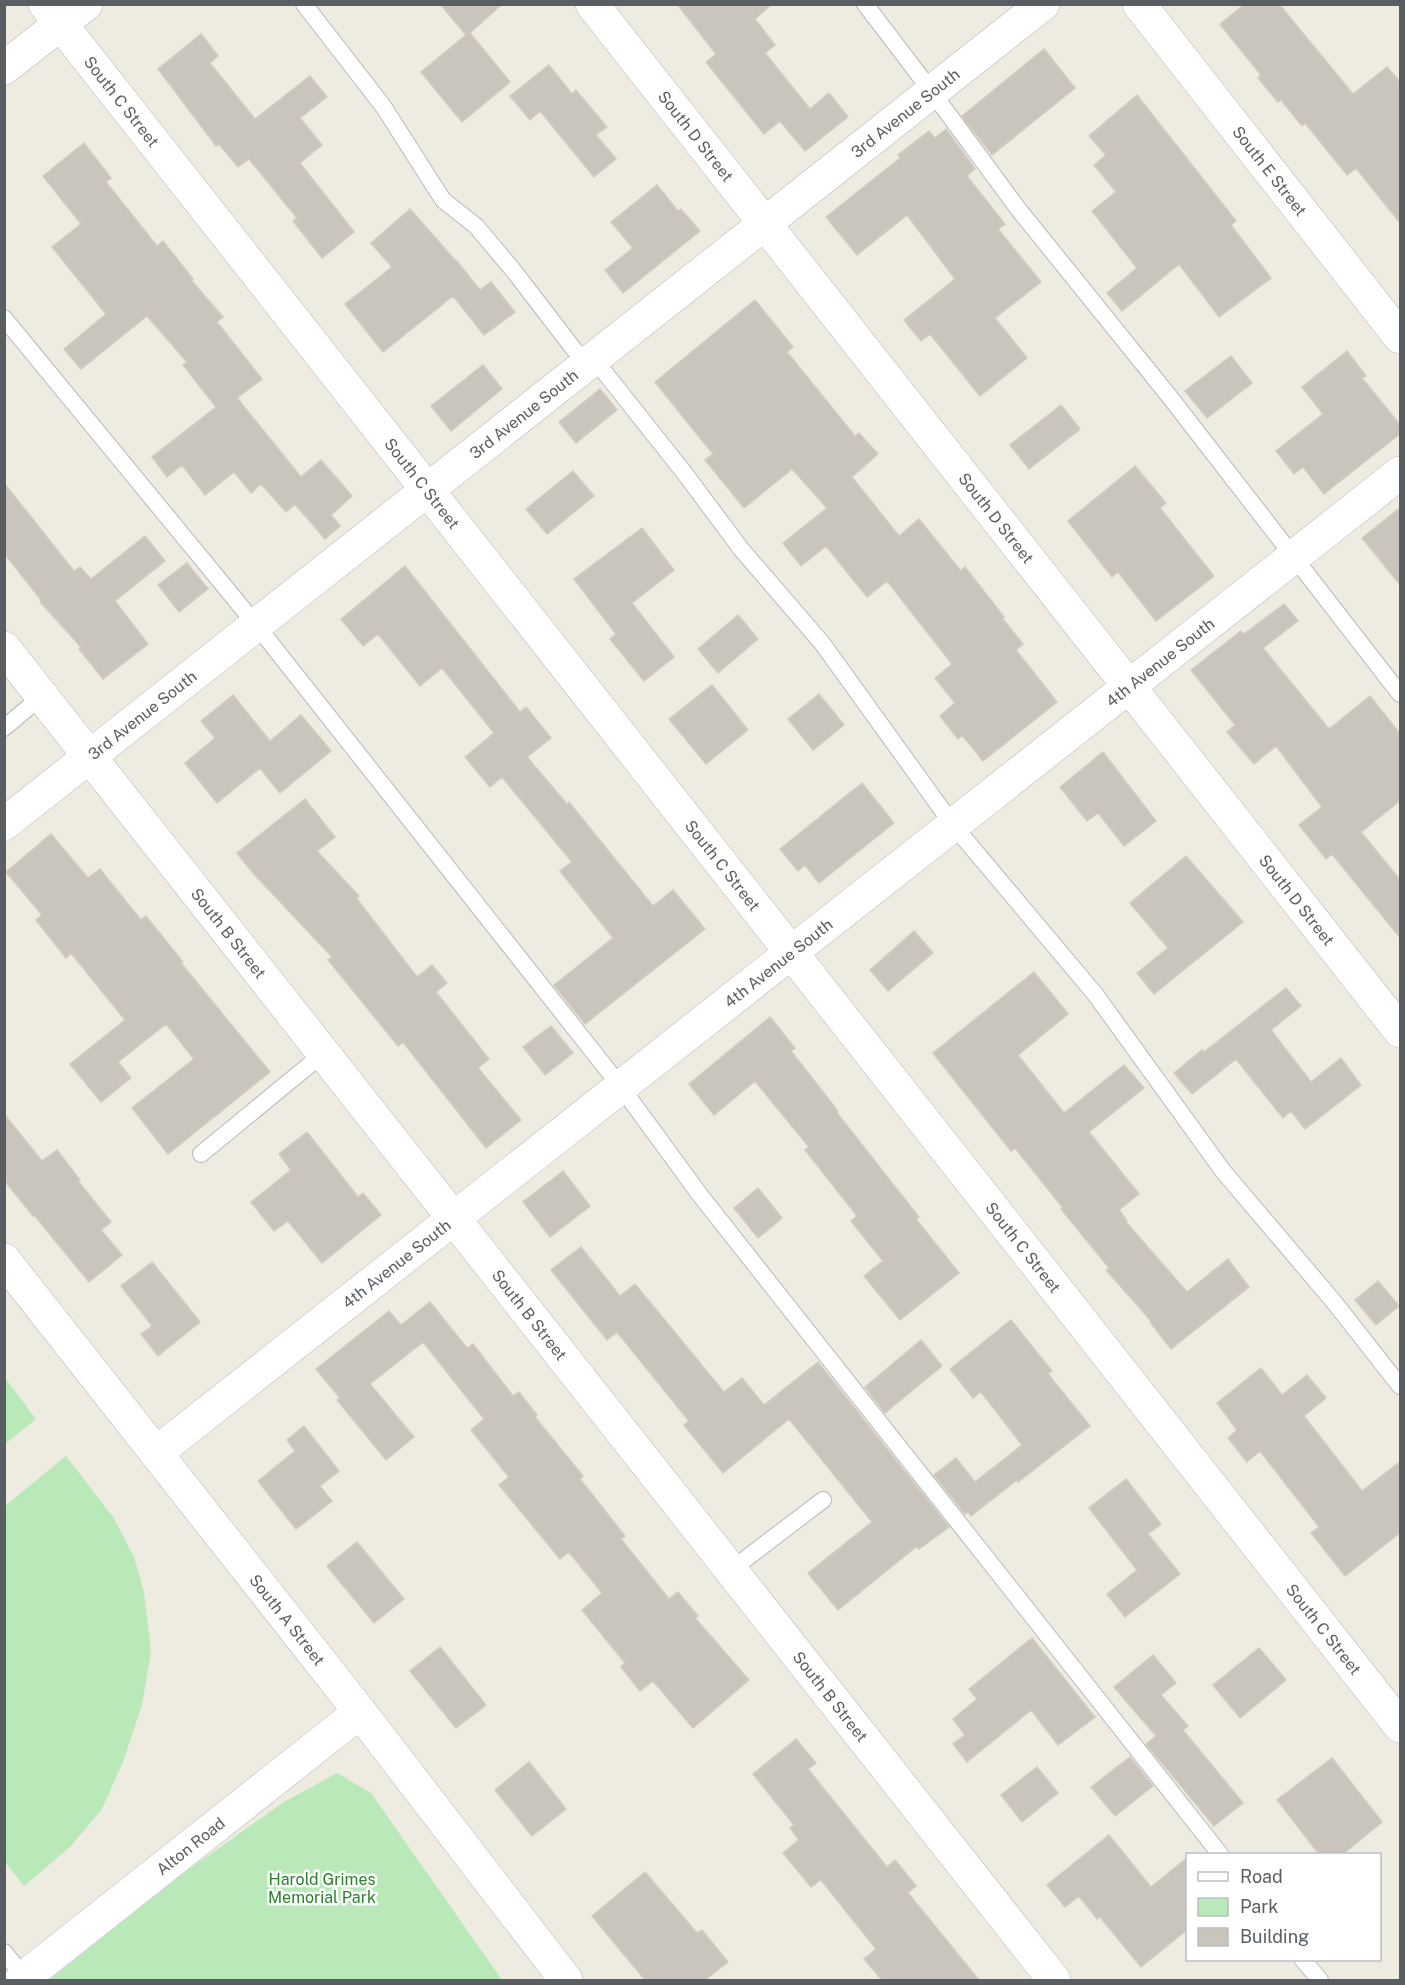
<svg xmlns="http://www.w3.org/2000/svg" width="1405" height="1985" font-family="'Public Sans',sans-serif">
<style>
.green{fill:#bae9b9}
.building{fill:#c9c5bd;stroke:#d3ccbe;stroke-width:1.5}
.lines{fill:none;stroke-linecap:round;stroke-linejoin:round}
.service-casing{stroke:#b6b9bf;stroke-width:18}
.minor-casing{stroke:#b6b9bf;stroke-width:34}
.tertiary-casing{stroke:#b6b9bf;stroke-width:34}
.service{stroke:#fff;stroke-width:16}
.minor{stroke:#fff;stroke-width:33}
.tertiary{stroke:#fff;stroke-width:33}
.labels{text-anchor:middle;stroke-width:5;stroke-linejoin:round;paint-order:stroke}
.street-label{font-size:16px;fill:#595e63;stroke:#fff}
.park-label{font-size:16px;fill:#2a822d;stroke:#fff}
</style>
<rect width="100%" height="100%" fill="#eeebe0"/>
<path class="green" d="M5 1378 36 1419 5 1444H4Z
M66 1456 113 1517 134 1557 144 1592 151 1652 142 1705 123 1762 102 1809 70 1847 24 1886 5 1862V1506Z
M337 1773 371 1793 502 1980H49L188 1870 284 1802Z"/>
<path class="building" d="M440 4H502L470 33 510 82 462 122 421 72 466 35Z
M677 4H772L755 19 775 45 765 53 810 109 829 93 848 117 805 151 780 121 764 134 706 62 716 54Z
M1245 4H1279L1353 94 1387 67 1401 83V224L1356 168 1347 175 1305 123 1302 126 1281 100 1278 102 1258 78 1261 75 1220 24Z
M201 34 218 56 210 63 255 119 310 76 327 97 300 118 322 145 300 163 354 232 322 258 293 221 297 218 249 159 238 167 219 144 216 146 158 69Z
M1044 49 1075 88 992 155 962 116Z
M549 65 572 94 576 90 607 127 596 135 616 159 594 177 540 111 530 120 510 96Z
M1137 95 1236 221 1231 225 1271 278 1219 317 1179 264 1122 311 1107 293 1137 268 1092 211 1116 192 1094 165 1106 155 1089 136Z
M946 129 975 169 967 176 1005 224 998 229 1041 282 995 318 1027 358 980 396 930 334 921 341 904 320 955 279 907 215 857 255 826 217 900 158 898 155 929 131 935 138Z
M84 143 111 178 106 182 157 246 163 241 193 279 191 280 223 317 217 322 262 379 237 398 301 477 321 460 352 496 331 515 340 526 325 539 295 504 286 512 261 484 251 493 234 472 205 495 182 465 167 477 152 457 216 407 183 365 187 362 147 316 81 369 64 349 106 314 52 247 81 224 43 176Z
M657 185 678 211 681 209 700 231 623 293 605 270 633 248 611 222Z
M410 209 455 260H456L480 290 491 282 515 312 484 335 453 296 383 352 345 304 392 267 371 243Z
M755 300 793 347 787 352 855 436 859 433 878 454 852 477 899 536 919 519 961 571 965 567 1004 617 1002 618 1023 644 1016 650 1057 702 983 761 962 735 958 739 940 716 955 703 935 678 952 664 887 581 867 597 826 546 801 566 783 543 827 508 792 469 744 508 705 460 713 454 655 382Z
M1347 351 1366 376 1362 378 1401 426V433L1324 494 1303 467 1294 474 1276 451 1323 414 1302 387Z
M1231 356 1252 383 1207 418 1185 391Z
M483 365 502 389 451 431 431 406Z
M600 389 617 410 576 443 559 422Z
M1061 405 1080 429 1029 469 1010 445Z
M1135 466 1166 503 1160 508 1214 576 1156 621 1118 572 1112 577 1068 521Z
M573 471 594 496 547 534 526 509Z
M4 483 74 571 80 567 91 579 145 536 165 561 115 601 148 644 103 679 79 649 81 647 40 602 41 600 4 553Z
M1401 507V586L1362 538Z
M642 528 674 570 632 603 674 657 644 681 610 639 616 634 574 579Z
M187 563 208 589 179 612 158 585Z
M405 566 520 712 526 707 551 738 527 757 567 804 569 802 653 906 673 890 705 929 585 1024 554 985 613 938 560 871 572 862 502 777 490 787 465 757 494 733 442 668 420 686 378 634 363 646 341 619Z
M1284 604 1298 621 1263 648 1329 729 1370 696 1401 735V800L1361 832 1401 881V939L1332 854 1326 859 1299 825 1322 807 1276 746 1254 764 1227 732 1235 725 1191 670 1241 631 1244 634Z
M738 615 758 639 718 673 698 649Z
M712 685 748 730 706 764 669 719Z
M819 694 844 725 813 750 788 719Z
M233 695 270 741 301 715 331 751 280 793 260 768 217 803 185 763 215 738 201 721Z
M1103 752 1156 821 1124 846 1098 813 1087 821 1060 787Z
M862 783 894 823 819 883 805 865 798 871 780 849Z
M305 799 335 837 317 851 359 896 357 899 417 977 432 965 447 983 436 992 489 1059 478 1068 521 1120 486 1148 403 1042 398 1046 328 960 332 957 253 873 237 853Z
M51 834 88 878 100 869 141 920 146 916 183 962 181 963 270 1072 168 1154 132 1108 194 1059 166 1024 118 1062 131 1078 101 1102 70 1064 125 1020 71 953 66 958 36 920 42 915 6 872Z
M1186 856 1243 922 1154 994 1137 973 1168 948 1130 903Z
M914 931 933 953 888 991 870 970Z
M1034 972 1068 1014 1018 1055 1064 1113 1124 1065 1144 1088 1089 1132 1139 1194 1119 1210 1127 1221 1126 1222 1187 1292 1228 1259 1249 1287 1171 1349 1150 1322 1151 1321 1106 1270 1109 1268 1061 1209 1063 1208 1015 1148 1011 1151 933 1053Z
M1286 988 1301 1006 1271 1030 1311 1082 1341 1058 1361 1085 1305 1129 1291 1111 1283 1118 1236 1059 1192 1094 1174 1073 1202 1050 1204 1052Z
M770 1017 795 1048 791 1051 838 1111 837 1113 919 1217 916 1219 959 1273 900 1320 864 1276 883 1261 851 1221 857 1216 805 1150 809 1147 755 1081 714 1115 689 1084Z
M551 1026 573 1053 545 1075 523 1047Z
M4 1114 42 1161 57 1150 80 1180 78 1181 111 1222 101 1230 122 1255 89 1282 34 1215 33 1216 4 1180Z
M307 1132 358 1197 363 1193 381 1215 322 1263 288 1221 274 1231 251 1202 291 1170 279 1154Z
M563 1171 590 1206 550 1237 523 1202Z
M758 1188 782 1218 758 1238 734 1208Z
M581 1247 620 1296 635 1284 724 1392 742 1378 764 1405 818 1362 949 1527 919 1549 916 1547 838 1610 808 1573 872 1522 789 1419 723 1473 684 1425 689 1421 617 1332 607 1340 551 1270Z
M152 1262 200 1322 158 1356 141 1334 152 1326 121 1286Z
M1378 1281 1399 1306 1376 1325 1355 1300Z
M430 1302 467 1348 473 1344 513 1396 519 1392 537 1415 535 1417 583 1476 580 1479 625 1536 621 1539 669 1599 678 1592 698 1616 695 1618 749 1680 693 1728 653 1681 640 1691 621 1667 625 1663 582 1610 602 1593 569 1552 560 1559 499 1485 509 1477 471 1430 484 1419 423 1342 370 1384 414 1437 386 1460 337 1400 340 1398 316 1369 389 1311 401 1325Z
M1011 1320 1052 1371 1048 1374 1090 1426 1018 1482 1017 1480 971 1516 968 1512 965 1514 934 1475 956 1458 975 1482 1022 1445 981 1392 973 1398 950 1369Z
M921 1340 942 1366 885 1413 865 1387Z
M1261 1368 1282 1395 1307 1375 1326 1398 1304 1416 1362 1491 1401 1461V1532L1345 1576 1311 1533 1319 1527 1260 1451 1247 1462 1228 1438 1237 1430 1217 1403Z
M304 1426 339 1471 320 1486 332 1501 296 1529 258 1481 295 1451 287 1440Z
M1126 1479 1161 1524 1148 1534 1180 1574 1125 1617 1107 1594 1137 1570 1089 1508Z
M357 1542 404 1599 374 1623 327 1566Z
M1032 1638 1095 1717 1058 1745 1031 1710 967 1762 953 1744 965 1735 953 1719 977 1699 969 1689Z
M440 1647 486 1705 456 1728 410 1671Z
M1259 1648 1286 1680 1240 1718 1213 1685Z
M1153 1655 1176 1683 1161 1695 1188 1726 1183 1730 1243 1803 1214 1826 1146 1744 1156 1736 1114 1687Z
M796 1739 816 1763 808 1769 887 1867 895 1860 916 1886 908 1893 979 1980H882L864 1959 876 1949 821 1880 811 1887 783 1853 799 1840 790 1828 794 1825 753 1774Z
M1130 1757 1153 1786 1115 1816 1091 1787Z
M1332 1758 1382 1822 1343 1854H1319L1277 1800Z
M529 1762 566 1809 532 1836 495 1790Z
M1037 1767 1058 1793 1022 1822 1001 1795Z
M1109 1835 1151 1887 1188 1857V1929L1141 1967 1100 1917 1097 1919 1079 1896 1065 1907 1047 1885Z
M645 1872 697 1933 702 1930 728 1962 705 1980H645L592 1916Z"/>
<g class="lines">
<defs>
<path id="service" d="M304 4 383 106 443 200 476 226 513 270 586 365
M865 4 932 92 1019 210 1169 396 1400 694
M4 318 257 626 621 1087 700 1195 1220 1854
M594 359 686 475 741 549 822 643 953 825 1095 994 1223 1171 1334 1302 1400 1386
M4 728 42 696
M201 1154 324 1053
M731 1570 823 1500
M4 1952 25 1978
M1303 1960 1320 1980"/>
<g id="minor">
<path id="s1" d="M45 4 1400 1726"/>
<path id="s2" d="M592 4 1400 1031"/>
<path id="s3" d="M1139 4 1400 337"/>
<path d="M4 68 86 4"/>
<path id="s4" d="M4 648 1054 1980"/>
<path id="s5" d="M4 824 1043 4"/>
<path id="s6" d="M156 1453 1400 473"/>
<path id="s7" d="M21 1980 360 1712"/>
</g>
<g id="tertiary">
<path id="s8" d="M4 1260 360 1712 566 1980"/>
</g>
</defs>
<use href="#service" class="service-casing"/>
<use href="#minor" class="minor-casing"/>
<use href="#tertiary" class="tertiary-casing"/>
<use href="#service" class="service"/>
<use href="#minor" class="minor"/>
<use href="#tertiary" class="tertiary"/>
</g>
<g class="labels">
<g class="street-label">
<text dy="6" stroke="none"><textPath href="#s1" startOffset="124">South C Street</textPath></text>
<text dy="6" stroke="none"><textPath href="#s5" startOffset="1148">3rd Avenue South</textPath></text>
<text dy="6" stroke="none"><textPath href="#s2" startOffset="168">South D Street</textPath></text>
<text dy="6" stroke="none"><textPath href="#s3" startOffset="212">South E Street</textPath></text>
<text dy="6" stroke="none"><textPath href="#s5" startOffset="662">3rd Avenue South</textPath></text>
<text dy="6" stroke="none"><textPath href="#s1" startOffset="610">South C Street</textPath></text>
<text dy="6" stroke="none"><textPath href="#s2" startOffset="654">South D Street</textPath></text>
<text dy="6" stroke="none"><textPath href="#s6" startOffset="1278">4th Avenue South</textPath></text>
<text dy="6" stroke="none"><textPath href="#s5" startOffset="176">3rd Avenue South</textPath></text>
<text dy="6" stroke="none"><textPath href="#s1" startOffset="1096">South C Street</textPath></text>
<text dy="6" stroke="none"><textPath href="#s2" startOffset="1140">South D Street</textPath></text>
<text dy="6" stroke="none"><textPath href="#s4" startOffset="363">South B Street</textPath></text>
<text dy="6" stroke="none"><textPath href="#s6" startOffset="792">4th Avenue South</textPath></text>
<text dy="6" stroke="none"><textPath href="#s1" startOffset="1582">South C Street</textPath></text>
<text dy="6" stroke="none"><textPath href="#s6" startOffset="306">4th Avenue South</textPath></text>
<text dy="6" stroke="none"><textPath href="#s4" startOffset="849">South B Street</textPath></text>
<text dy="6" stroke="none"><textPath href="#s8" startOffset="458">South A Street</textPath></text>
<text dy="6" stroke="none"><textPath href="#s1" startOffset="2068">South C Street</textPath></text>
<text dy="6" stroke="none"><textPath href="#s4" startOffset="1335">South B Street</textPath></text>
<text dy="6" stroke="none"><textPath href="#s7" startOffset="216">Alton Road</textPath></text>
</g>
<g class="park-label">
<text x="322" y="1885">Harold Grimes<tspan x="322" dy="18">Memorial Park</tspan></text>
</g>
</g>
<rect width="1405" height="1985" fill="none" stroke="#595e63" stroke-width="12"/>
<rect x="1186" y="1853" width="195" height="108" fill="#ffffff" stroke="#bdbfc1" stroke-width="1.5"/>
<rect x="1198" y="1872" width="30" height="9" fill="#ffffff" stroke="#bdbfc1" stroke-width="1.5"/>
<text x="1240" y="1883" font-size="18" fill="#595e63">Road</text>
<rect x="1198" y="1898" width="30" height="18" fill="#bae9b9" stroke="#bdbfc1" stroke-width="1.5"/>
<text x="1240" y="1913" font-size="18" fill="#595e63">Park</text>
<rect x="1198" y="1928" width="30" height="18" fill="#c9c5bd" stroke="#bdbfc1" stroke-width="1.5"/>
<text x="1240" y="1943" font-size="18" fill="#595e63">Building</text>
</svg>
